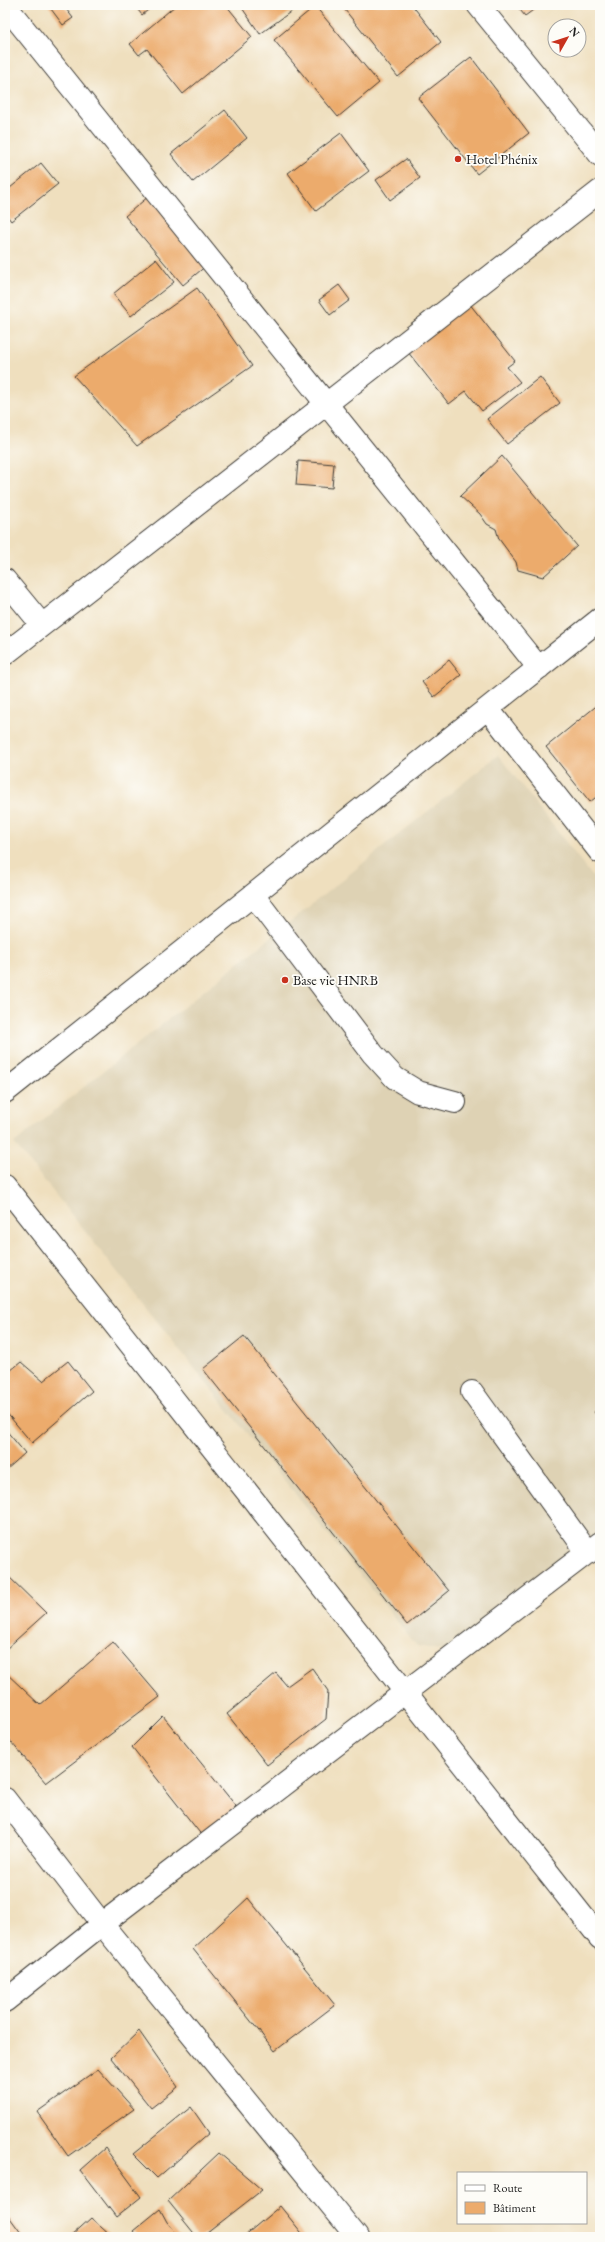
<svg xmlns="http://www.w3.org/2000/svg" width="605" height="2242" font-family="'EB Garamond',serif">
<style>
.built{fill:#ded2b4}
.building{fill:#ecab6c}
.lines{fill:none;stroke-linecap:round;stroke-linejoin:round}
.minor-casing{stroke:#3c3934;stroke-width:24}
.minor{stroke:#fff;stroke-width:22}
.poi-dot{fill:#c8321e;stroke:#fdfcf7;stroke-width:1.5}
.labels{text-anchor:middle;stroke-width:3.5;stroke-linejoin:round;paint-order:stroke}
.poi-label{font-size:14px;fill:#1c1c1c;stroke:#fdfcf7;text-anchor:start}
</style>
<rect width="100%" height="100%" fill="#fdfcf7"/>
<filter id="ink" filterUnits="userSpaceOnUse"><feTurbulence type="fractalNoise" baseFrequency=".025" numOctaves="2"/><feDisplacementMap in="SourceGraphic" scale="8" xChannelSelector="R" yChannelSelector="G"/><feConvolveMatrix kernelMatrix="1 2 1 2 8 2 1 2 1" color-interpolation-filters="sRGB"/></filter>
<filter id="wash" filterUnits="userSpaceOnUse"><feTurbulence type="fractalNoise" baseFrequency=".012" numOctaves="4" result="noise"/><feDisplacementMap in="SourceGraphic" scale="16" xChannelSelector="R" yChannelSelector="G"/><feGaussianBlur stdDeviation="0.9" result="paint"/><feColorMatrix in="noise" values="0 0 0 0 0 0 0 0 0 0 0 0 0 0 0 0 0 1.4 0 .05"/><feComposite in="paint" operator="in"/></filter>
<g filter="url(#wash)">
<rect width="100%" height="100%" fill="#efdfbe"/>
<path class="built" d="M498 755 600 886V1531L451 1652 417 1646 14 1143Z"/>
<g id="blocks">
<path class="building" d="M48 5H63L73 18 63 25Z
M134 5H154L142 15Z
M176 5H226L252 37 183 94 147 49 139 55 130 44Z
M240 5H300L260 34Z
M341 5H412L441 42 398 77Z
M516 5H540L525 16Z
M315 6 379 83 338 117 274 40Z
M471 57 529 133 477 174 418 98Z
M225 110 247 138 193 182 171 154Z
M341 133 369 171 316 211 288 173Z
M406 159 420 178 390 200 376 180Z
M41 163 58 184 11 221 5 213V192Z
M149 196 207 265 183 285 125 216Z
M156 259 174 282 131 316 113 294Z
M339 285 350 300 330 315 319 300Z
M197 288 252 366 137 446 74 376Z
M461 293 515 361 507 367 520 382 482 411 466 391 449 404 400 342Z
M540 377 560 403 507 444 487 419Z
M502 456 577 546 543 577 518 570 516 562 499 539 496 529 487 524 480 514 460 496Z
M298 461 334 464 332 488 296 485Z
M449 660 461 675 434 697 422 682Z
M600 703V794L590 802 546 747Z
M244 1336 449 1591 407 1625 203 1369Z
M68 1361 92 1391 32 1443 5 1411V1375L21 1362 43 1381Z
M600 1407V1419L594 1412Z
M5 1429 25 1453 5 1471Z
M5 1573 46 1613 6 1649 5 1647Z
M113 1642 160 1697 46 1783 5 1735V1672L40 1705Z
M312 1668 328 1691 326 1719 267 1765 227 1714 276 1673 287 1686Z
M163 1716 236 1806 207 1842 132 1747Z
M248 1898 335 2005 275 2051 193 1949Z
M139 2031 178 2087 151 2108 111 2058Z
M98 2069 134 2109 68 2156 37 2112Z
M191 2107 209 2133 157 2178 133 2154Z
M105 2148 141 2197 116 2217 80 2170Z
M219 2153 262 2190 202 2237H197L168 2201Z
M280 2206 305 2237H243Z
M160 2209 167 2222 180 2237H137L133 2231Z
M5 2211 24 2237H5Z
M91 2218 112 2237H70Z"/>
</g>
</g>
<g filter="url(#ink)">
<use href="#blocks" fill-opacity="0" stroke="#3c3934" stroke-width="1"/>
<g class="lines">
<defs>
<path id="minor" d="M5 5 539 668
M478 5 600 155
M5 580 42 625
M5 654 600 191
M488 709 600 852
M253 895 373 1054 395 1078 418 1092 455 1102
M5 1092 600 619
M5 1186 600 1938
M472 1392 588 1553
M5 1799 102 1924 357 2237
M5 2001 102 1924 600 1543"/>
</defs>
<use href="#minor" class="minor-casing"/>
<use href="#minor" class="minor"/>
</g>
</g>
<g class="poi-dot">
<circle cx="458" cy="159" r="4"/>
<circle cx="285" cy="980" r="4"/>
</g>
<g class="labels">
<g class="poi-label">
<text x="466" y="164">Hotel Phénix</text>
<text x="293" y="985">Base vie HNRB</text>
</g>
</g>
<rect width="605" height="2242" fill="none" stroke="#fdfcf7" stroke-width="20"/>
<rect x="457" y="2172" width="130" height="52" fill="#fdfcf7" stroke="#a3a29f"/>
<rect x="465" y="2185" width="20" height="6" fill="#ffffff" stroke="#a3a29f"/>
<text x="493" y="2192" font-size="12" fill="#1c1c1c">Route</text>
<rect x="465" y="2202" width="20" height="12" fill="#ecab6c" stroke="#a3a29f"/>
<text x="493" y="2212" font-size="12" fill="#1c1c1c">Bâtiment</text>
<g transform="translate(567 38) rotate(51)"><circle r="19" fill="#fdfcf7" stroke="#a3a29f"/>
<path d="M0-3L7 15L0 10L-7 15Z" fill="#c8321e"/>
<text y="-6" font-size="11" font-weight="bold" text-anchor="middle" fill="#1c1c1c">N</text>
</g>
</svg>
